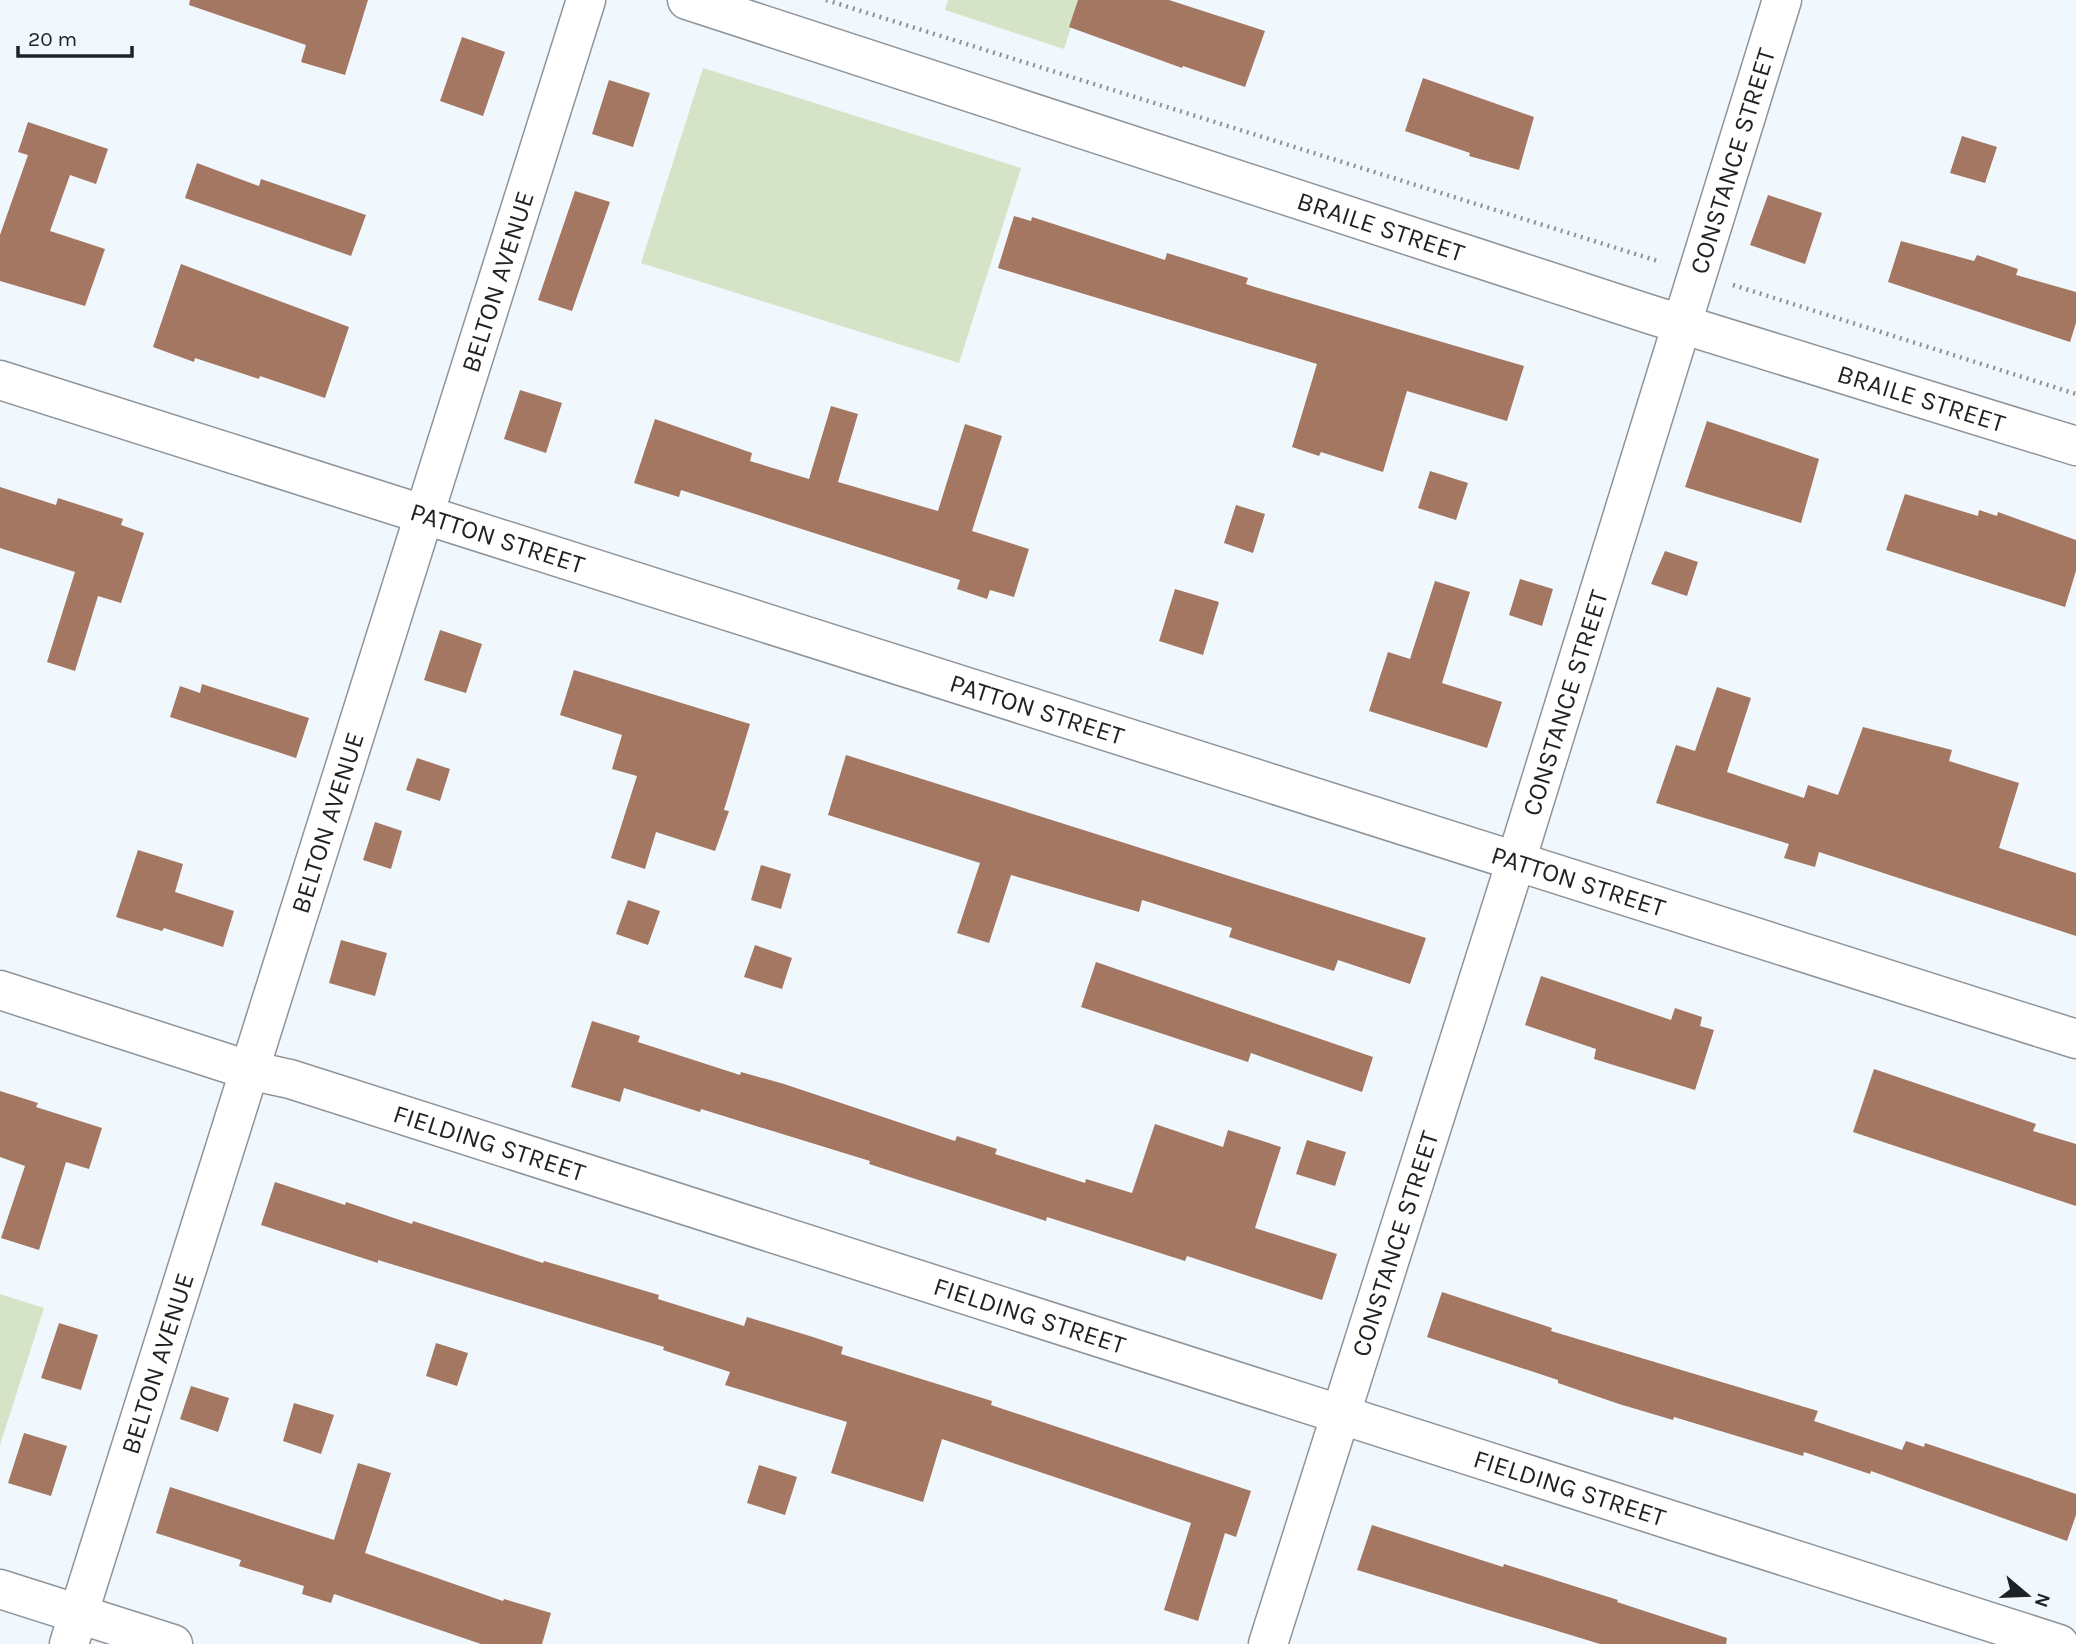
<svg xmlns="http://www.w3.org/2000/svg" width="2076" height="1644" font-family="Karla,sans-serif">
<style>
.green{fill:#d5e3c7}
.building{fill:#a37761}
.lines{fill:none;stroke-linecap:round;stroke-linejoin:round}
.street-casing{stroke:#8e9499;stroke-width:41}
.path{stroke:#8e9397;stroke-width:4.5;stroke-dasharray:2 5;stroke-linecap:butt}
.street{stroke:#fff;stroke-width:38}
.labels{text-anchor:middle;stroke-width:7;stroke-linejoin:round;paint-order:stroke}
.street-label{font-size:26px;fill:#1f2224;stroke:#f1f8fd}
</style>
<rect width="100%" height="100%" fill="#f1f8fd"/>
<path class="green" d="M948 0H1080L1064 49 945 10Z
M703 68 1021 168 959 363 641 263Z
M0 1294 44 1308 0 1445Z"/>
<path class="building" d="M190 0H368L345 75 301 62 306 45 189 5Z
M1078 0H1169L1265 31 1245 87 1183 66 1182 68 1069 27Z
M462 37 505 52 483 116 440 101Z
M1423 78 1534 117 1519 170 1469 156 1470 153 1405 131Z
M609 80 650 93 633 147 592 134Z
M28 122 108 149 96 184 70 175 50 231 105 249 85 306 0 281V235L28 155 18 152Z
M1962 136 1997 147 1985 183 1950 173Z
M197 163 259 186 261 179 366 215 351 256 185 198Z
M575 191 610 202 572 311 538 300Z
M1768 195 1822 213 1805 264 1750 245Z
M1014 216 1031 221 1032 217 1165 260 1167 253 1248 278 1246 284 1255 287 1524 366 1507 421 1407 391 1383 472 1321 452 1319 456 1292 447 1317 364 998 268Z
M1901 241 1974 261 1977 255 2018 269 2016 275 2076 292V323L2070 342 1888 282Z
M181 264 349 327 325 398 260 376 259 379 195 358 194 362 153 347Z
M520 390 562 403 546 453 504 439Z
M831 406 858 414 838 482 938 511 965 424 1002 436 972 531 1029 549 1014 597 990 590 987 599 957 589 960 580 681 490 679 497 634 483 655 419 752 453 750 461 809 479Z
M1707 421 1819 459 1801 523 1685 487Z
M1430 471 1468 483 1456 520 1418 508Z
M0 487 56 505 58 498 123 519 121 525 144 533 121 603 98 596 75 671 47 662 75 572 0 548Z
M1905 494 1978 516 1979 510 1997 516 1998 512 2076 540V571L2065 607 1886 550Z
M1236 505 1265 514 1253 553 1224 543Z
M1665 551 1698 562 1687 596 1651 584Z
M1520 579 1553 589 1542 626 1509 615Z
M1435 581 1470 592 1442 683 1502 702 1487 748 1369 711 1388 652 1410 659Z
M1175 589 1219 602 1203 655 1159 641Z
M440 630 482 644 466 693 424 680Z
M574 670 750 724 724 810 729 811 715 851 656 832 645 869 611 858 637 776 612 769 622 735 560 715Z
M202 684 309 718 296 758 170 717 180 686 200 693Z
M1717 687 1751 698 1727 772 1804 798 1808 785 1838 795 1863 727 1952 750 1949 761 2019 783 1999 848 2076 873V936L1819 852 1815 867 1784 858 1789 844 1656 803 1676 745 1695 751Z
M846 755 1426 938 1410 984 1338 960 1334 971 1229 937 1232 928 1142 900 1139 912 1011 875 989 943 957 933 980 863 828 815Z
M417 758 450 769 440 801 406 790Z
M375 822 402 831 391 869 363 860Z
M138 850 183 864 175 892 234 911 223 947 164 928 162 931 116 917Z
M761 865 791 874 781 909 751 900Z
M628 900 660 911 648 945 616 934Z
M341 940 387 953 375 996 329 983Z
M755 945 792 958 782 989 744 977Z
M1096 962 1373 1057 1362 1092 1251 1053 1248 1062 1081 1007Z
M1541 976 1671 1020 1675 1008 1702 1017 1700 1026 1714 1030 1695 1090 1594 1059 1596 1049 1525 1025Z
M592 1021 640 1036 638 1042 740 1075 741 1072 784 1084 955 1141 957 1136 997 1149 995 1154 1085 1183 1086 1179 1132 1193 1155 1124 1223 1147 1228 1130 1281 1147 1255 1228 1337 1254 1322 1300 1187 1256 1185 1261 1047 1217 1046 1221 869 1164 870 1161 701 1109 700 1112 624 1088 620 1102 571 1087Z
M1874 1069 2036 1124 2033 1131 2076 1144V1206L1853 1132Z
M0 1091 38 1103 36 1107 102 1128 89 1169 66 1162 39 1250 1 1238 25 1166 0 1157Z
M1307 1140 1346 1152 1335 1186 1296 1174Z
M275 1182 345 1205 346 1202 412 1224 413 1221 543 1263 544 1261 612 1281 659 1295 658 1299 744 1326 747 1317 813 1337 843 1347 841 1354 992 1401 991 1405 1251 1491 1236 1537 1225 1533 1198 1621 1164 1610 1191 1523 942 1439 923 1502 831 1473 847 1422 725 1385 730 1372 663 1350 664 1347 378 1260V1263L261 1225Z
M1442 1292 1552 1328 1551 1331 1818 1411 1814 1421 1902 1450 1906 1441 1924 1447 1925 1443 2076 1494V1515L2067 1541 1871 1471 1870 1474 1804 1452 1803 1456 1674 1417 1673 1420 1619 1404 1558 1383V1380L1427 1337Z
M59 1323 98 1335 81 1390 41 1378Z
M436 1343 468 1353 457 1386 426 1376Z
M191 1386 229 1398 218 1432 180 1419Z
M294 1403 334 1415 321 1454 283 1441Z
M24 1433 67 1446 51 1496 8 1483Z
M358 1463 391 1473 365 1553 503 1601 504 1599 551 1613 542 1644H481L334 1594 331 1603 302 1594 304 1586 239 1566 241 1560 156 1533 170 1487 334 1540Z
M759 1465 797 1477 785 1515 747 1503Z
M1372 1525 1503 1567 1504 1564 1618 1600 1617 1602 1727 1638 1726 1644H1600L1357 1570Z"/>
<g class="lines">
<defs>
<g id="street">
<path id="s1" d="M687 0 1652 315 2076 446"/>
<path id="s2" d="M0 380 2076 1039"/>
<path id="s3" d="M0 990 248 1070 290 1079 2059 1644"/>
<path d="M0 1589 173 1644"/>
<path id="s4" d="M69 1644 586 0"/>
<path id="s5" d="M1268 1644 1516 861 1782 0"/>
</g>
</defs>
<use href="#street" class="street-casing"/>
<path class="path" d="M826 0 1661 262
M1733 285 2076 394"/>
<use href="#street" class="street"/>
</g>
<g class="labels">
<g class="street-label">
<text dy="9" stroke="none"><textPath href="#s5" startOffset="1554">CONSTANCE STREET</textPath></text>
<text dy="9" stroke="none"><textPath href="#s1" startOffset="730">BRAILE STREET</textPath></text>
<text dy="9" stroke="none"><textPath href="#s4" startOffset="1428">BELTON AVENUE</textPath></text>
<text dy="9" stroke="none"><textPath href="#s1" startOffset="1297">BRAILE STREET</textPath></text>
<text dy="9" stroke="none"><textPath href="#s2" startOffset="522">PATTON STREET</textPath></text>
<text dy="9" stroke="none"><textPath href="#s5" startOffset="987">CONSTANCE STREET</textPath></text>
<text dy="9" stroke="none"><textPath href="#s2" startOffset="1088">PATTON STREET</textPath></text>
<text dy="9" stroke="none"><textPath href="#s4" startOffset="861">BELTON AVENUE</textPath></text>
<text dy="9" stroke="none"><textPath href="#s2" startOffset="1656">PATTON STREET</textPath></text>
<text dy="9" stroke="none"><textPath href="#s3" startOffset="513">FIELDING STREET</textPath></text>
<text dy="9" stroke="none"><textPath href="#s5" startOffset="420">CONSTANCE STREET</textPath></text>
<text dy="9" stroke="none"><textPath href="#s3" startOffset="1080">FIELDING STREET</textPath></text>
<text dy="9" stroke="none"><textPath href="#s4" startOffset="294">BELTON AVENUE</textPath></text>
<text dy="9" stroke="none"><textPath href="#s3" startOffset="1647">FIELDING STREET</textPath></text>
</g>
</g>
<g transform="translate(2027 1595) rotate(109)" stroke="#f1f8fd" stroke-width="5" paint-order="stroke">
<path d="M0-5L12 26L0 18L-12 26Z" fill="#1f2224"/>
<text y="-10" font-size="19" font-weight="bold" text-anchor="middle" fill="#1f2224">N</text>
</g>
<path d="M18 46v10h114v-10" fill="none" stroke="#1f2224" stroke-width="3.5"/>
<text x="28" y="46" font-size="21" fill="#1f2224" stroke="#f1f8fd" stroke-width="5" paint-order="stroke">20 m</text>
</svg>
